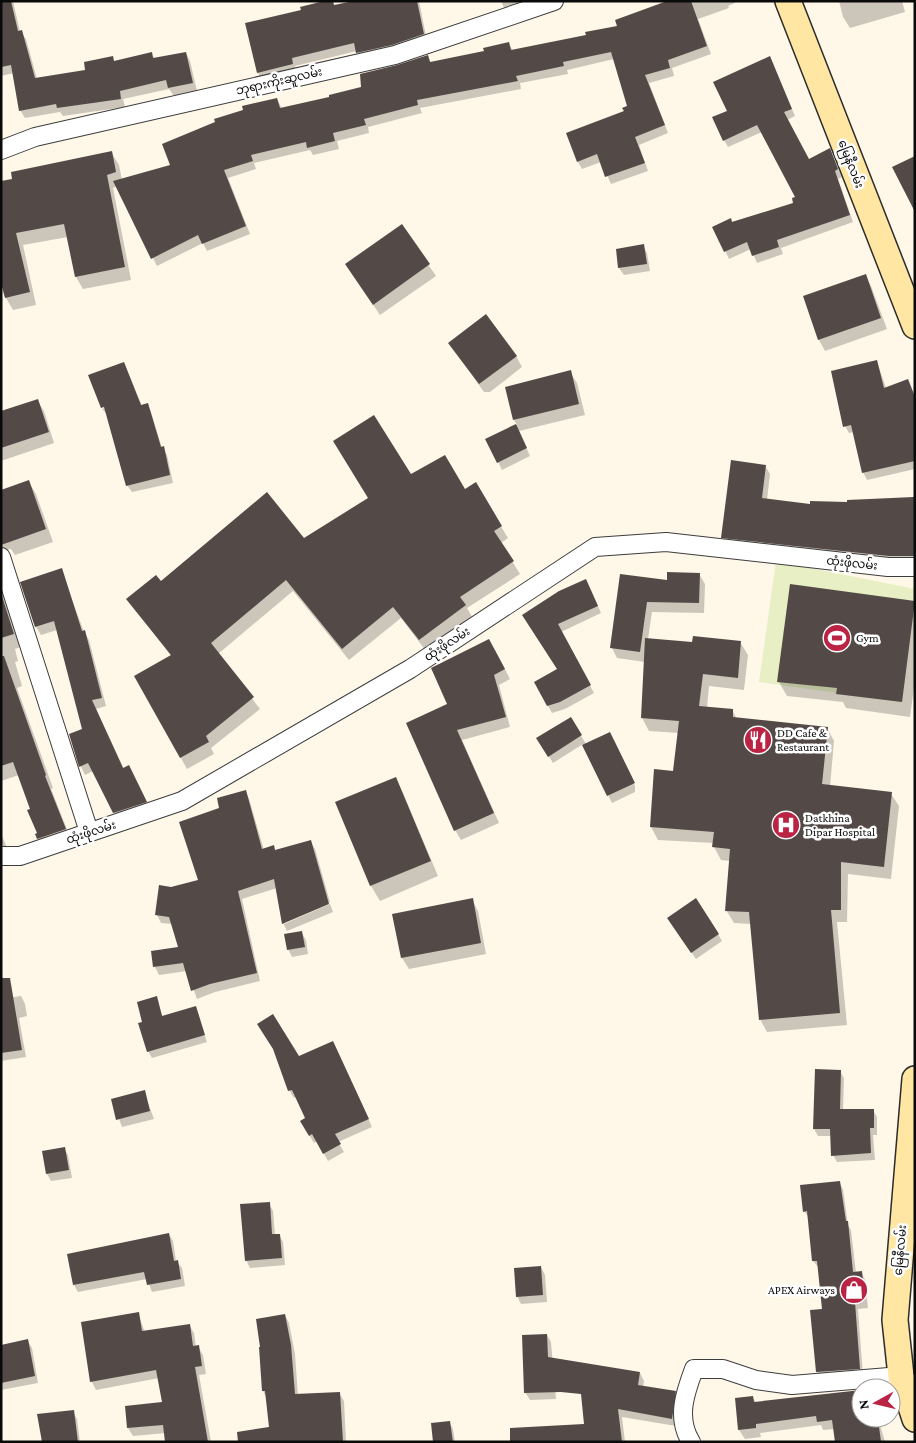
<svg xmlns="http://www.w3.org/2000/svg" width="916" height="1443" font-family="'Crimson Pro','Noto Sans Myanmar',serif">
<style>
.pitch{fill:#e8efc4}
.shadow{fill:#0003}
.building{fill:#534a47}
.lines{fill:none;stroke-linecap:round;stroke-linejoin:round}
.minor-casing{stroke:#3d3d3d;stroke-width:20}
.secondary-casing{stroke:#2c2c2c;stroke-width:28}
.minor{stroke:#fff;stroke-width:18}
.secondary{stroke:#ffe6a3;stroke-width:25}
.labels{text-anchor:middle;stroke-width:5;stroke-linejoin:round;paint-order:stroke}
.street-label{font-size:12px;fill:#0a0a0a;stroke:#fff}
.poi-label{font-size:12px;fill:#0a0a0a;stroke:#fff;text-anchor:start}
</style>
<rect width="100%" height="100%" fill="#fff7e8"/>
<path class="pitch" d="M776 561 915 589 902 702 759 682Z"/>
<path class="shadow" d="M1 1H13L20 32 26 39 37 79 87 71 112 57 115 62 151 53 155 59 186 53 190 61 197 91 174 96 169 89 123 99 125 107 63 116 60 112 25 118 20 110 14 73 1 76Z
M332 1 335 6 366 1H419L427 41 361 60 357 51 295 66 297 72 262 80 258 73 302 11Z
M501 1H528L505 10Z
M671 1H739L728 6 729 8 698 19 711 54 672 68 674 76 649 83 668 133 639 145 648 171 611 184 601 162 582 169 578 162 628 107 614 59 567 70 568 74 520 83 521 89 420 108 422 113 368 127 369 133 337 141 339 149 313 155 310 150 254 163 256 169 228 178 250 234 207 251 203 243 157 266 117 186 113 188 131 280 83 289 76 277 68 237 23 245 36 305 13 310 6 298 1 183 111 152 119 165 122 180 172 166 277 99 282 109 331 98 362 88 398 67 428 56 431 63 485 52 509 44 513 51 587 36 619 26Z
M839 1H902L905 12 850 28 843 17Z
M773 65 795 116 787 120 809 160 830 150 842 177 838 179 853 222 781 248 783 254 757 263 751 249 729 259 714 227 795 204 797 197 762 132 728 147 724 140 728 111Z
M402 226 436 276 380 315 353 275Z
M643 246 647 253 650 271 624 275 619 268Z
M865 275 871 286 887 329 825 351 819 340 804 297Z
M449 343 516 356 522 367 490 392H484Z
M877 362 886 388 908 380 915 396V469L867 480 863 472 854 432 849 433 845 426Z
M124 363 142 406 147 405 151 412 162 448 167 455 173 483 132 492 127 485 107 414 102 409 110 406Z
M570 372 577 383 585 415 519 431 530 456 502 470 487 439 517 425 514 420Z
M37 400 44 411 54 443 1 461V413Z
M765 466 770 474 767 500 811 505 913 499 915 564 727 546 723 537Z
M411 475 464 490 475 484 508 538 501 543 520 574 467 608 472 617 426 651 401 618 349 660 293 591 218 654 260 709 211 748 214 754 187 769 136 676 171 656 128 599 161 583 304 540Z
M29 482 36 494 53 542 15 555 11 549 1 551V491Z
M61 570 84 632 89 640 106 706 96 709 124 769 133 775 151 810 119 821 93 771 85 775 81 767 70 735 83 729 57 630 41 635 36 627Z
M699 574 705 584 704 613 652 612 648 639 693 643 740 642 748 655 744 690 709 686 707 708 732 710 737 719 827 728 834 741 830 787 891 794 899 806 891 879 848 874 847 922H837L847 1025 767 1032 760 1019 751 924 734 923 726 910 730 861 721 860 714 847V843L658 840 651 827 655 771 674 772 679 733 649 731 642 718 645 662 617 658 612 648 621 575 668 582Z
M590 588 601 613 561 632 594 693 565 709 552 713 535 683 558 670 528 622Z
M1 593 7 603 21 647 15 649 18 661 15 662 22 686 17 688 53 788 51 789 72 842 46 851 38 838 39 834 19 775 1 781Z
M915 603V680L910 717 846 708 843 702 787 696 779 682Z
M495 650 510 679 499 685 510 727 462 740 499 823 461 840 455 830 449 705Z
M571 719 586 744 614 740 635 786V792L612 803 583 744 553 763 541 743Z
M395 778 403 793 438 876 380 901 371 886 337 803Z
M245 791 249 799 264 850 276 852 310 841 315 849 330 902 284 921V924L330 904 333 912 287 931 283 923 277 888 242 899 260 981 215 992 197 999 187 971 159 975 155 967 180 949 173 924 161 923 157 915 171 888 200 880 221 809Z
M1 834 9 852 1 854Z
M472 900 478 911 486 954 409 969 402 958Z
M673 925 718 934 722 941 696 959Z
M301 932 306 940 308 954 292 957 288 949Z
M21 996 25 1004 27 1016 19 1018 26 1057 1 1061V999Z
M156 998 163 1017 195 1007 207 1042 152 1058 148 1051 144 1023Z
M333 1042 372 1127 338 1142 344 1152 328 1161 317 1141 314 1143 301 1121 306 1119 296 1097 294 1098 289 1090Z
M840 1071 844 1078 843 1111 873 1110 877 1117V1135H873L875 1160 837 1162 833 1155 831 1136H818L814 1129Z
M144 1092 154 1119 122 1127 112 1100Z
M64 1148 68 1155 72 1178 51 1181 47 1174 43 1152Z
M839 1182 843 1189 848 1225 851 1230 856 1273 861 1272 865 1280 868 1308 858 1309 863 1376 821 1379 817 1372 811 1311 823 1310 819 1268 813 1261 809 1218 804 1211Z
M269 1204 273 1211 275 1235H279L283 1242 285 1265 250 1268 246 1260Z
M169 1234 173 1241 176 1261 182 1268 185 1286 152 1292 147 1279 78 1292 74 1285Z
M541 1267 545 1275 547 1302 521 1304 517 1296Z
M138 1314 145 1332 189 1325 194 1333 196 1347H198L203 1355 206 1374 199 1375 211 1442H167L166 1433 133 1436 128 1428 163 1404 159 1378 96 1390 92 1382 82 1323Z
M285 1315 289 1323 295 1354 298 1396 339 1393 344 1401 346 1442H263L271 1428 267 1399 263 1391Z
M547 1335 551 1342 556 1399 530 1400 525 1392Z
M28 1341 32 1348 38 1383 1 1390V1346Z
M640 1373 644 1381 643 1387 675 1392 679 1400 676 1426 622 1417 625 1442H587Z
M861 1391V1418H878L885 1442H837L835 1429 823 1430 821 1425 760 1433 761 1437 745 1439 739 1430 753 1397 756 1403Z
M73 1412 77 1419 80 1442H49Z
M449 1422 453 1429 455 1442H434Z"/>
<path class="building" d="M1 1H11L18 31 22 30 35 78 85 70 84 62 113 56 114 61 152 52 153 58 186 52 193 83 168 88 166 80 120 91 121 99 57 108 56 104 19 111 11 65 1 67Z
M324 1H333L334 5 354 1H417L424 34 392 45 356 53 354 43 292 58 293 64 257 73 245 23 301 10 300 7Z
M667 1H691L707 46 668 60 670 68 645 75 665 125 635 137 645 163 605 177 597 154 577 162 566 133 624 111 622 108 627 106 611 52 563 62 564 66 516 76 518 81 417 100 418 105 364 119 366 125 333 133 335 141 307 148 306 142 251 155 253 161 224 170 246 226 202 244 198 235 151 259 113 181 170 165 162 144 215 122 214 119 243 110 242 106 277 98 280 108 329 97V95L361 87 360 74 397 65 428 55 430 62 484 51 483 48 509 42 511 50 586 35 585 32 617 26 615 20Z
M770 56 792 109 784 112 809 159 830 148 838 169 835 171 850 215 777 240 779 247 752 256 747 242 724 252 712 227 731 218 732 222 793 203 792 198 795 197 757 125 723 141 712 117 727 111 713 82Z
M112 151 116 172 107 175 125 267 75 277 64 224 16 233 30 292 5 298 1 283V181L12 179 11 172Z
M915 156V212L892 167Z
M402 224 430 264 373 305 345 264Z
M644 244 647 264 618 268 616 249Z
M866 274 881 318 818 340 803 296Z
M486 314 517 356 479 384 448 343Z
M877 360 884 388 908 379 915 397V461L862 473 851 425 843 427 831 371Z
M124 362 141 405 148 403 161 447 164 446 170 475 126 486 104 407 101 408 88 375Z
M571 370 579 404 513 420 505 387Z
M38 399 49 432 1 448V411Z
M374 415 411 474 445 455 465 489 476 482 502 526 494 531 514 561 460 597 466 605 419 640 393 607 342 649 286 580 211 643 254 697 206 736 209 742 180 758 134 676 171 655 126 599 156 575 161 581 267 492 304 538 368 498 333 441Z
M516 424 527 448 497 463 485 439Z
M731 460 766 465 762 498 810 504V501L847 502V500L914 497 915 556H889L721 538Z
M29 480 46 529 1 545V490Z
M62 568 82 631 85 630 102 698 92 700 123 768 129 765 147 802 113 813 88 763 79 767 69 734 82 729 54 621 35 627 20 582Z
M667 572 700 573 699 603 647 602 640 652 610 648 620 574 667 580Z
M586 579 598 606 558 624 591 685 560 702 547 706 534 682 557 669 522 615 559 591Z
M790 584 915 601 902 702 836 694 837 688 777 682Z
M1 593 14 634 1 638Z
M693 636 741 641 738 678 703 674 699 706 733 709V717L828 727 822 784 892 792 884 867 841 862V910H831L840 1013 759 1020 749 912 725 911 730 849 712 847 714 832 650 827 654 769 673 771 679 721 641 718 645 638 692 642Z
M489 639 505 669 494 675 506 717 457 730 494 813 454 831 406 723 447 704 431 668Z
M1 656H4L46 775 45 776 66 829 37 839 35 834 37 833 27 810 30 809 13 762 1 766Z
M571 717 582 735 548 757 536 738Z
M610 732 635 783 607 796 582 745Z
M396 777 431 861 370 886 335 802Z
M246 790 262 849 274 845 275 850 311 840 329 904 282 924 274 879 238 891 257 973 210 984 191 991 183 963 153 967 151 951 178 947 169 917 155 915 159 885 171 887 198 880 179 822 219 808 217 798Z
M473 898 481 943 401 958 392 914Z
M696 898 719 934 691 953 667 918Z
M302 931 305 947 287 950 284 934Z
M1 978H10L22 1050 1 1053Z
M157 996 162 1016 196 1006 205 1035 147 1052 138 1023 142 1022 137 1002Z
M273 1014 299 1056 333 1041 369 1119 335 1134 341 1144 323 1154 312 1134 309 1136 300 1121 305 1118 292 1090 288 1091 273 1049 257 1024Z
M815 1069 841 1070 840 1109H874V1128H870L871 1153 831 1156 830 1129H813Z
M145 1090 150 1111 116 1120 111 1099Z
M65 1147 69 1170 46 1174 42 1151Z
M840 1181 846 1221H848L853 1272 862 1271 865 1300 855 1302 860 1369 816 1372 810 1310 822 1309 817 1261H812L807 1211 803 1212 800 1185Z
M270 1202 272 1234H280L282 1258 245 1261 240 1204Z
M169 1233 174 1261 178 1260 181 1279 147 1285 144 1272 73 1285 67 1254Z
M541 1266 543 1295 516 1297 514 1268Z
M139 1312 142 1331 190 1324 193 1346 199 1345 202 1366 195 1367 208 1442H165L163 1425 127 1428 125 1406 162 1402 156 1370 90 1382 81 1322Z
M285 1314 291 1345 295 1394 340 1392 343 1442H238L237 1432 269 1427 265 1391H262L259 1347H260L256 1319Z
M547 1334 548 1357 640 1372 638 1385 676 1391 672 1419 618 1409 622 1442H510V1428L584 1424 581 1394 561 1392 524 1393 522 1335Z
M28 1339 35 1376 1 1383V1345Z
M861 1390V1418L878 1419 881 1442H835L832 1420 817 1422 816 1416 756 1424V1428L738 1430 735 1398 753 1396 754 1402Z
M74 1410 78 1442H42L37 1414Z
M450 1421 453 1442H433L431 1423Z"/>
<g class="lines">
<defs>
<path id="minor" d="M1 150 35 137 395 55 554 1
M1 557 89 832
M1 856H20L182 801 410 669 595 547 666 542 888 567H915
M691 1442C676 1418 685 1393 694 1369H723L756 1380 792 1385 901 1376"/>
<path id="secondary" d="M788 1 915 326
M915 1079 895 1320 901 1376 915 1419"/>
</defs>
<use href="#minor" class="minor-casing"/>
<use href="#secondary" class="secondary-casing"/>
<use href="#minor" class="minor"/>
<use href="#secondary" class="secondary"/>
</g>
<defs>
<symbol id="stadium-disc" viewBox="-11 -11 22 22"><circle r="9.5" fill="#ba2343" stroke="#fff"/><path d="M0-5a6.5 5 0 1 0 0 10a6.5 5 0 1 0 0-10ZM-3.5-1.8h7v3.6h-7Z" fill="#fff"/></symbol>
<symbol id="restaurant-disc" viewBox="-11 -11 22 22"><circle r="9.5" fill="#ba2343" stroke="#fff"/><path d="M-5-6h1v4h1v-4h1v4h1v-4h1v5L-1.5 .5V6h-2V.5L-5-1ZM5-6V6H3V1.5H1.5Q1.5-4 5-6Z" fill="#fff"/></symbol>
<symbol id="hospital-disc" viewBox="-11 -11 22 22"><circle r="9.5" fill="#ba2343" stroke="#fff"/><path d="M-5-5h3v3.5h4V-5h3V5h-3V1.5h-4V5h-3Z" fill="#fff"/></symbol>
<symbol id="shop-disc" viewBox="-11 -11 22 22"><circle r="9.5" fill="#ba2343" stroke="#fff"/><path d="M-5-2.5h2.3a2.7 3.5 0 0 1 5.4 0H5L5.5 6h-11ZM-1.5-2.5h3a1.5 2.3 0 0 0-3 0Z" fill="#fff"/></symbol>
</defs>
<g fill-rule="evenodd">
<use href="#stadium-disc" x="821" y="622" width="32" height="32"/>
<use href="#restaurant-disc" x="742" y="724" width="32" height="32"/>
<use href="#hospital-disc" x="770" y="809" width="32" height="32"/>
<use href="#shop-disc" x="838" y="1274" width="32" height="32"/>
</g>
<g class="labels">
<g class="street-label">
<text transform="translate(279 81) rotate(-13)" y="4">ဘုရားကိုးဆူလမ်း</text>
<text transform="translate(851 164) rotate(69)" y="4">မြေနီလမ်း</text>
<text transform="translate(852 563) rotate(6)" y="4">ထုံးဖိုလမ်း</text>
<text transform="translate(447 644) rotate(-33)" y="4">ထုံးဖိုလမ်း</text>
<text transform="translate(91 832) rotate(-18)" y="4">ထုံးဖိုလမ်း</text>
<text transform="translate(900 1250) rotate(-85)" y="4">မြေနီလမ်း</text>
</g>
<g class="poi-label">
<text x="856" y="642">Gym</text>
<text x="777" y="737">DD Cafe &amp;<tspan x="777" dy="14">Restaurant</tspan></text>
<text x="805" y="822">Datkhina<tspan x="805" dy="14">Dipar Hospital</tspan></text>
<text x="835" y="1294" text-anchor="end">APEX Airways</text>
</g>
</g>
<rect width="916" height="1443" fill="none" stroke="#0a0a0a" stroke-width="5"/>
<g transform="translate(876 1403) rotate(262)"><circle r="24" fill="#ffffff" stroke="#9d9d9d"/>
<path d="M0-4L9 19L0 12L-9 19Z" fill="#ba2343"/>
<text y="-8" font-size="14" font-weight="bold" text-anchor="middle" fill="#0a0a0a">N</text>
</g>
</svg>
